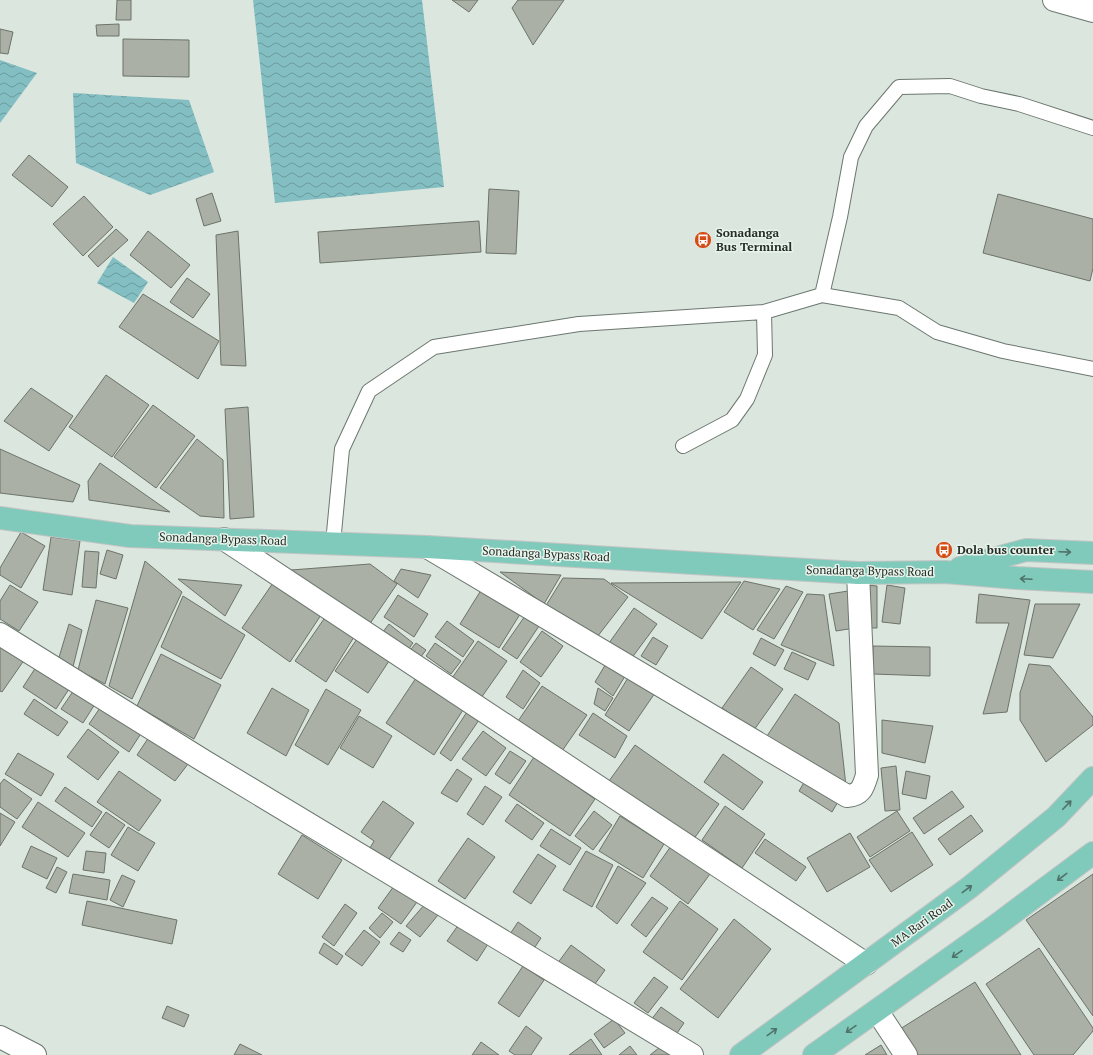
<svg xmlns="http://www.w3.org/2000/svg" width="1093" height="1055" font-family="'PT Serif',serif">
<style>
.water{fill:url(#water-waves)}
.building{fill:#aab0a5;stroke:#6d7369}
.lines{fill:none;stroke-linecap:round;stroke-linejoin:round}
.lane-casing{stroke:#6c776f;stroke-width:16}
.street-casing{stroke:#6c776f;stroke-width:24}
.primary-casing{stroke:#c3c4c3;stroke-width:24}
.lane{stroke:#fff;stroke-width:14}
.street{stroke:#fff;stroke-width:22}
.primary{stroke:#80cabc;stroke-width:22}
.oneway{stroke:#4f736b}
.labels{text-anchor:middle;stroke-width:3;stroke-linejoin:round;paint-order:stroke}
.poi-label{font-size:12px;font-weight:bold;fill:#272c28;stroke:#e7f4eb;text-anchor:start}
.street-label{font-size:12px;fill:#272c28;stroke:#e7f4eb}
</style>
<defs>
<pattern id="water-waves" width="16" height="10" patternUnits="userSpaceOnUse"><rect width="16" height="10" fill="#83bec2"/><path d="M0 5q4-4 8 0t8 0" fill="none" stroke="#6b9b9e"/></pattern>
</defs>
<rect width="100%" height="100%" fill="#dae6de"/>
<path class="water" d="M253 0H422L444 187 275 203Z
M0 60 37 73 0 123Z
M73 93 189 100 214 172 150 195 76 163Z
M113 257 148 282 134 303 97 283Z"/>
<path class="building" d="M117 0H131V20H116Z
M452 0H478L469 12Z
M518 0H564L533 45 512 8Z
M119 24V36H97L96 25Z
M0 29 13 32 8 54 0 53Z
M123 39 189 40V77L123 76Z
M29 155 68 187 52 207 12 175Z
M489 189 519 191 516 254 486 253Z
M212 193 221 221 204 226 196 199Z
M998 194 1093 219V268L1090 281 983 253Z
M84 196 113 227 83 256 53 224Z
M479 221 481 252 320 263 318 232Z
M116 229 128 240 98 267 88 256Z
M148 231 190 265 171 288 130 255Z
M238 231 246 366 221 365 216 235Z
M187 278 210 294 193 318 170 302Z
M143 294 219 341 198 379 119 327Z
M106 375 149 405 112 457 69 427Z
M31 388 73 416 49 451 4 421Z
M153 405 195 436 156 488 114 457Z
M248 407 254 517 230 519 225 409Z
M197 439 223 460 224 518 200 516 160 488Z
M0 449 80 485 73 502 0 493Z
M100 463 170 512 89 500 88 481Z
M21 532 45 546 21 588 0 575V568Z
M51 537 80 541 72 595 43 590Z
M107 550 123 555 116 579 100 574Z
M85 551 99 552 96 588 82 587Z
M145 561 182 592 132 699 109 686Z
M370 564 397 584 367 628 291 570Z
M401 569 431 575 418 598 394 581Z
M500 572 561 575 544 604Z
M563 578 604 579 628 597 594 641 542 612Z
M178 579 242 585 225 616Z
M275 580 323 612 290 662 242 628Z
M744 581 780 589 753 630 724 612Z
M741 582 702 639 611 583Z
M10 585 38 602 19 631 0 619V601Z
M866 585 877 586V628H865Z
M887 585 905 588 900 624 882 622Z
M786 586 803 592 774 639 757 630Z
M483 587 522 611 499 648 460 624Z
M848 591 855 628 836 631 829 594Z
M807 594 824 595 834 666 781 645Z
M979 594 1030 600 1007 712 983 714 1009 623H976Z
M398 595 428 614 414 637 384 617Z
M183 596 245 635 221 679 161 647Z
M96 600 128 608 105 684 78 670Z
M1035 604H1080L1053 658 1024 655Z
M634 608 657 624 631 659 609 643Z
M326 616 354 637 326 682 295 661Z
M525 616 539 626 517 659 502 649Z
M447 621 474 641 463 657 435 637Z
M69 624 82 630 73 667 57 664Z
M389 624 413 643 405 654 379 637Z
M542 631 563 646 541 677 520 662Z
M0 636 27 656 2 692 0 691Z
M653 637 668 646 656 665 641 656Z
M761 638 784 650 775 666 753 654Z
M357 639 389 661 368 693 335 671Z
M478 641 507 661 481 698 452 678Z
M416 643 426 650 417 662 407 654Z
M435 643 461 661 451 674 426 656Z
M873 646 930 647V676L873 674Z
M792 652 816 663 808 680 784 669Z
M161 654 221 685 194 739 137 706Z
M607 662 627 673 613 696 595 682Z
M1029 664 1050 666 1093 717V725L1046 762 1020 720V693Z
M36 667 69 689 56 709 23 687Z
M751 667 783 689 754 730 722 708Z
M523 670 540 683 523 709 506 697Z
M631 673 657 690 629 731 605 715Z
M416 678 463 710 434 755 386 723Z
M542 686 587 715 562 751 518 721Z
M272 688 309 710 286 756 247 733Z
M598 688 613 698 605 711 594 704Z
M326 689 361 710 328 765 295 745Z
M74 690 95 704 83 723 61 709Z
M795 694 839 723 846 786 765 739Z
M34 699 68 722 58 736 24 714Z
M102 705 142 732 129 752 89 724Z
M467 712 479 720 451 761 440 753Z
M593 713 627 736 615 758 579 735Z
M359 716 392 736 373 768 340 748Z
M882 720 933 726 925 763 882 753Z
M88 729 119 752 98 780 67 757Z
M483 731 506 748 486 776 462 759Z
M149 737 188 764 175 781 137 755Z
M635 745 719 804 693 840 609 781Z
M510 751 526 761 510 784 495 774Z
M18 753 54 774 41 796 5 774Z
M723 754 763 782 743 810 704 782Z
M534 757 595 799 570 836 509 795Z
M896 766 900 810 885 811 881 768Z
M457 769 472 779 457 802 441 793Z
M119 771 161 800 139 831 97 802Z
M906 771 930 776 926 799 902 794Z
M4 779 32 799 17 819 0 807V784Z
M806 779 839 800 832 812 799 791Z
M485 786 502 797 483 825 467 814Z
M65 787 102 812 92 827 55 801Z
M952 791 964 807 924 834 913 818Z
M383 801 414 823 385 865 373 857 376 851 370 848 374 841 361 832Z
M38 802 85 833 68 857 22 827Z
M517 804 544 823 532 840 505 821Z
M725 806 765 834 742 868 702 840Z
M594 811 612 825 593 850 575 836Z
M897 811 910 831 870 857 857 837Z
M106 812 125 825 109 848 90 835Z
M0 813 15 822 0 846Z
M971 815 983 831 950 855 938 839Z
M620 816 664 844 643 878 599 851Z
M128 827 155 843 138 871 111 855Z
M551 829 581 848 570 865 540 846Z
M912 832 933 865 891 892 869 860Z
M850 833 870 867 827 892 807 858Z
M302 835 342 860 318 899 278 874Z
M468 838 495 857 465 899 438 881Z
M765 839 806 867 796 881 755 853Z
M31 846 57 858 47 879 22 867Z
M671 846 710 874 688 904 650 876Z
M86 851 106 853 104 873 83 870Z
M586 851 613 865 592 907 563 890Z
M538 854 556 866 531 904 513 892Z
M618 866 646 883 617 924 596 907Z
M57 867 67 872 56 893 46 888Z
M73 874 110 880 107 900 69 893Z
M1093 874V1016L1026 920Z
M122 875 135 881 123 907 110 900Z
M394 886 417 902 401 924 378 908Z
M652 897 668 908 646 937 631 925Z
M87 901 177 920 172 944 82 925Z
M680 901 718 929 682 980 643 952Z
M345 904 357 913 334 946 322 937Z
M425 904 438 915 420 937 406 926Z
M382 913 393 922 380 938 369 928Z
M734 919 771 949 718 1018 680 989Z
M518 922 541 938 533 950 510 934Z
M459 924 488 944 477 961 447 941Z
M364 930 380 942 362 966 345 954Z
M399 932 411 940 403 952 390 944Z
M324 943 343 956 337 965 319 953Z
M571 945 605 970 592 988 557 964Z
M1039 948 1093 1028V1031L1073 1055H1034L986 984Z
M523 966 544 980 519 1017 498 1003Z
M654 977 668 987 648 1013 634 1003Z
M975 982 1021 1055H916L900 1029Z
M167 1006 189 1015 184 1027 162 1018Z
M661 1007 684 1023 675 1036 651 1020Z
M614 1019 625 1033 604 1048 594 1034Z
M526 1026 542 1038 531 1055H515L509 1051Z
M591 1039 602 1055H569Z
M481 1042 499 1055H472Z
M240 1044 262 1055H234Z
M664 1044 673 1055H650Z
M881 1045 887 1055H865Z
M630 1046 637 1055H619Z"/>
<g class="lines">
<defs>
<path id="lane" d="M1093 128 1019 104 981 96 950 86 899 87 866 126 851 157 840 217 822 295 899 308 937 332 1003 351 1093 369
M683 446 732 420 747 399 765 355 764 312
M333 543 342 449 369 391 434 347 579 324 764 312 822 295"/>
<path id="street" d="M1054 0 1093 11
M224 539 866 964
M427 547 847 796C861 795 863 788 867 775L858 573
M0 634 204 761 692 1055
M877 1011 906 1055
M0 1037 35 1055"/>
<path id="primary" d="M0 518 130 536 427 547 858 573 945 572 1017 578 1093 582
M960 568 1026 550 1093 553
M741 1055 970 887 1056 817 1093 778
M814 1055 994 927 1093 853"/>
</defs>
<use href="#lane" class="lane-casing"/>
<use href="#street" class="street-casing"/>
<use href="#primary" class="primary-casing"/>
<use href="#lane" class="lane"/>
<use href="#street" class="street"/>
<use href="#primary" class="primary"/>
</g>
<defs><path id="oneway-shaft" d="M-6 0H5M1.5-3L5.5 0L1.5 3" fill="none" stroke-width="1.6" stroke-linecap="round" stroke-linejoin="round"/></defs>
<g class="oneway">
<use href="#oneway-shaft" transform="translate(1065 552) rotate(2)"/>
<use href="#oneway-shaft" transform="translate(1026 579) rotate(-177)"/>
<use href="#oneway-shaft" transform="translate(1067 805) rotate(-46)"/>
<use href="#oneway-shaft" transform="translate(1062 877) rotate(143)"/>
<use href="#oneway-shaft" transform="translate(967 889) rotate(-37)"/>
<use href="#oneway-shaft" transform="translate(957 954) rotate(145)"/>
<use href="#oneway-shaft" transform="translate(851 1029) rotate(145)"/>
<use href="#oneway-shaft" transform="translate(772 1032) rotate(-36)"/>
</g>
<defs>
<symbol id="bus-disc" viewBox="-11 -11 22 22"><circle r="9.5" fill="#d44d16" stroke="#e7f4eb"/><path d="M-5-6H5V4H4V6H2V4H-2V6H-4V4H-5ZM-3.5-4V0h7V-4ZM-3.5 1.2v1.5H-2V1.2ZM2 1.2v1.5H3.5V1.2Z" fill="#fff"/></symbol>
</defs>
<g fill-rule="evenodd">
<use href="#bus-disc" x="693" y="230" width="20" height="20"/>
<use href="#bus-disc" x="934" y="540" width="20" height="20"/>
</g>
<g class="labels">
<g class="poi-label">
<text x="716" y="237">Sonadanga<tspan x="716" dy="14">Bus Terminal</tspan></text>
<text x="957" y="554">Dola bus counter</text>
</g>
<g class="street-label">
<text transform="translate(223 539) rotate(2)" y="4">Sonadanga Bypass Road</text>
<text transform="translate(546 554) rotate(3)" y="4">Sonadanga Bypass Road</text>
<text transform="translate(870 571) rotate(1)" y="4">Sonadanga Bypass Road</text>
<text transform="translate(922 923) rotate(-36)" y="4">MA Bari Road</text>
</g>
</g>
</svg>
